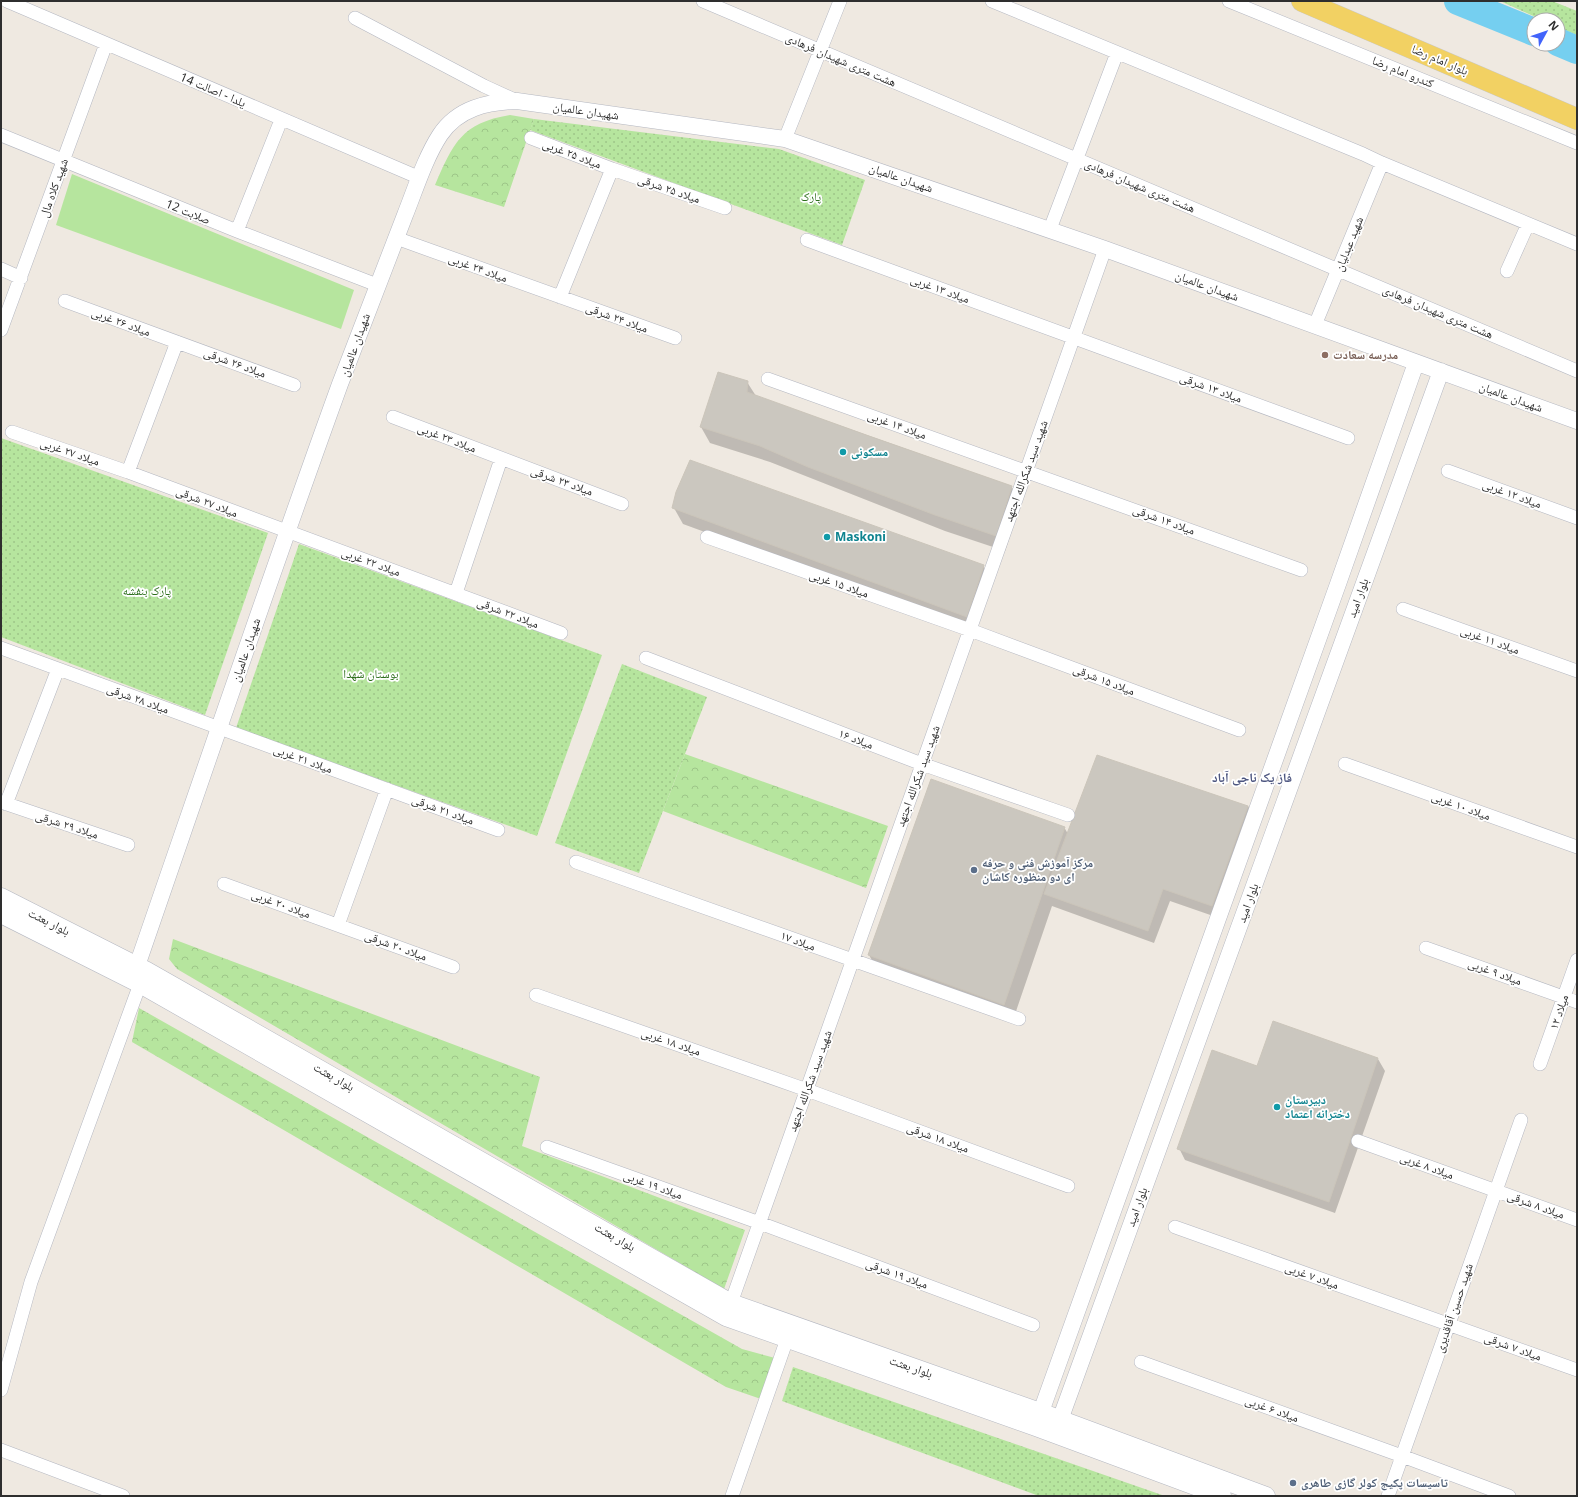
<svg xmlns="http://www.w3.org/2000/svg" width="1578" height="1497" font-family="'Noto Sans','Noto Naskh Arabic',sans-serif">
<style>
.grass{fill:#b6e59e}
.forest{fill:url(#forest-crowns)}
.park{fill:url(#park-dots)}
.shadow{fill:#0003}
.lines{fill:none;stroke-linecap:round;stroke-linejoin:round}
.river{stroke:#75cff0;stroke-width:28}
.building{fill:#cbc7bf;stroke:#cbc5ba}
.minor-casing{stroke:#b4b7c1;stroke-width:14}
.tertiary-casing{stroke:#b4b7c1;stroke-width:17}
.secondary-casing{stroke:#b4b7c1;stroke-width:19}
.primary-casing{stroke:#c9c9c9;stroke-width:22}
.minor{stroke:#fff;stroke-width:13}
.tertiary{stroke:#fff;stroke-width:16}
.secondary{stroke:#fff;stroke-width:18}
.primary{stroke:#f2d163;stroke-width:21}
.education-dot{fill:#8d6e63;stroke:#fff;stroke-width:1.5}
.culture-dot{fill:#0f9aa8;stroke:#fff;stroke-width:1.5}
.service-dot{fill:#5c6f8a;stroke:#fff;stroke-width:1.5}
.labels{text-anchor:middle;stroke-width:3.5;stroke-linejoin:round;paint-order:stroke}
.street-label{font-size:12px;fill:#2e2e2e;stroke:#fff}
.park-label{font-size:12px;fill:#2c6e1b;stroke:#fff}
.education-label{font-size:12px;font-weight:bold;fill:#785e54;stroke:#fff;text-anchor:start}
.culture-label{font-size:12px;font-weight:bold;fill:#0d838f;stroke:#fff;text-anchor:start}
.service-label{font-size:12px;font-weight:bold;fill:#4e5e75;stroke:#fff;text-anchor:start}
.neighbourhood-label{font-size:13px;font-weight:bold;fill:#4d5680;stroke:#fff}
</style>
<defs>
<pattern id="forest-crowns" width="20" height="18" patternUnits="userSpaceOnUse"><rect width="20" height="18" fill="#b6e59e"/><path d="M2 6a3 3 0 1 1 6 0M12 15a3 3 0 1 1 6 0" fill="none" stroke="#9dc588"/></pattern>
<pattern id="park-dots" width="8" height="8" patternUnits="userSpaceOnUse"><rect width="8" height="8" fill="#b6e59e"/><path d="M2 2h.1M6 6h.1" fill="none" stroke="#9dc588" stroke-width="1.8" stroke-linecap="round"/></pattern>
</defs>
<rect width="100%" height="100%" fill="#efe9e1"/>
<path class="grass" d="M72 174 354 290 341 329 56 225Z"/>
<path class="forest" d="M510 115 534 119 504 207 435 185C453 144 461 123 510 115Z
M685 754 888 826 866 888 663 811Z
M173 939 540 1077 522 1146 745 1230 724 1289 177 969 169 959Z
M139 1008 742 1349 775 1358 761 1399 726 1387 132 1042Z"/>
<path class="park" d="M1500 1H1552L1577 11V35L1558 27V20H1542Z
M534 119 779 149 865 180 842 245 530 130Z
M1 438 268 533 205 715 1 637Z
M299 544 602 655 537 836 236 728Z
M622 664 707 697 639 873 555 843Z
M793 1367 1165 1496H1039L782 1401Z"/>
<path class="shadow" d="M747 382 756 396 1011 486 1021 503 1005 551 945 531 770 462 710 443 701 427Z
M674 508 983 566 992 582 976 632 683 524Z
M1248 806 1255 818 1219 918 1170 901 1154 943 1052 906 1013 1020 878 971 869 955 1064 827 1068 834Z
M1378 1059 1385 1071 1335 1213 1185 1160 1179 1148 1258 1067Z"/>
<g class="lines">
<path class="river" d="M1458 1 1534 32
M1558 42 1577 50"/>
</g>
<path class="building" d="M718 372 748 381 747 392 869 436 1012 486 996 536 935 515 808 467 760 446 700 427Z
M690 460 984 565 967 617 672 508 676 492Z
M1097 755 1248 806 1212 906 1163 889 1148 931 1044 894Z
M931 779 1065 827 1004 1005 868 955Z
M1273 1021 1378 1058 1329 1202 1177 1149 1212 1050 1257 1066Z"/>
<g class="lines">
<defs>
<path id="minor" d="M7 1 420 178
M703 1 1577 371
M992 1 1363 154 1382 163 1577 244
M1229 1 1577 143
M355 18 484 86 517 101
M1 135 237 231 377 285
M531 138 612 169 725 208
M785 139 840 1
M1050 229 1117 53
M237 231 281 120
M396 238 675 338
M807 240 1348 438
M1 269 21 278
M1507 271 1528 224
M560 297 612 169
M65 301 294 385
M1315 325 1382 163
M1 330 106 44
M768 379 1301 570
M393 417 622 504
M12 432 128 472 561 633
M1448 471 1577 518
M128 472 177 342
M707 537 970 630 1239 730
M456 593 501 459
M1403 609 1577 671
M1 648 498 830
M646 658 922 764 1068 815
M1345 764 1577 847
M1 802 128 845
M6 804 58 669
M576 862 1019 1019
M224 884 453 967
M338 925 387 789
M1426 948 1577 1002
M536 995 807 1090 1068 1186
M1540 1064 1577 960
M1358 1141 1577 1220
M547 1147 760 1223 1033 1325
M1175 1227 1577 1370
M731 1303 1105 249
M1141 1362 1402 1456 1509 1496
M1 1390 31 1282 140 984
M1 1450 123 1496
M732 1496 787 1339
M1388 1496 1521 1120"/>
<path id="tertiary" d="M137 966C204 772 270 577 340 384 361 328 383 272 405 215 415 190 425 158 440 135 458 108 487 102 517 101L785 139 1105 249 1577 421
M1037 1423 1338 584 1416 363
M1056 1431 1441 371"/>
<path id="secondary" d="M1 897 147 971 731 1303 1040 1412 1266 1496
M1 914 140 984 726 1317 1036 1427 1222 1496"/>
<path id="primary" d="M1302 1 1577 119"/>
</defs>
<use href="#minor" class="minor-casing"/>
<use href="#tertiary" class="tertiary-casing"/>
<use href="#secondary" class="secondary-casing"/>
<use href="#primary" class="primary-casing"/>
<use href="#minor" class="minor"/>
<use href="#tertiary" class="tertiary"/>
<use href="#secondary" class="secondary"/>
<use href="#primary" class="primary"/>
</g>
<circle class="education-dot" cx="1325" cy="355" r="4"/>
<g class="culture-dot">
<circle cx="843" cy="452" r="4"/>
<circle cx="827" cy="537" r="4"/>
<circle cx="1277" cy="1107" r="4"/>
</g>
<g class="service-dot">
<circle cx="974" cy="870" r="4"/>
<circle cx="1293" cy="1483" r="4"/>
</g>
<g class="labels">
<g class="street-label">
<text transform="translate(841 60) rotate(23)" y="4">هشت متری شهیدان فرهادی</text>
<text transform="translate(1440 60) rotate(23)" y="4">بلوار امام رضا</text>
<text transform="translate(1403 72) rotate(22)" y="4">کندرو امام رضا</text>
<text transform="translate(213 90) rotate(23)" y="4">یلدا - اصالت 14</text>
<text transform="translate(586 111) rotate(8)" y="4">شهیدان عالمیان</text>
<text transform="translate(572 154) rotate(21)" y="4">میلاد ۲۵ غربی</text>
<text transform="translate(901 178) rotate(19)" y="4">شهیدان عالمیان</text>
<text transform="translate(1140 186) rotate(23)" y="4">هشت متری شهیدان فرهادی</text>
<text transform="translate(54 188) rotate(-70)" y="4">شهید کلاه مال</text>
<text transform="translate(669 189) rotate(19)" y="4">میلاد ۲۵ شرقی</text>
<text transform="translate(188 212) rotate(22)" y="4">صلابت 12</text>
<text transform="translate(1349 244) rotate(-68)" y="4">شهید عبدلیان</text>
<text transform="translate(478 268) rotate(20)" y="4">میلاد ۲۴ غربی</text>
<text transform="translate(1207 286) rotate(20)" y="4">شهیدان عالمیان</text>
<text transform="translate(940 289) rotate(20)" y="4">میلاد ۱۳ غربی</text>
<text transform="translate(1438 312) rotate(23)" y="4">هشت متری شهیدان فرهادی</text>
<text transform="translate(617 318) rotate(20)" y="4">میلاد ۲۴ شرقی</text>
<text transform="translate(121 322) rotate(20)" y="4">میلاد ۲۶ غربی</text>
<text transform="translate(355 345) rotate(-70)" y="4">شهیدان عالمیان</text>
<text transform="translate(235 363) rotate(20)" y="4">میلاد ۲۶ شرقی</text>
<text transform="translate(1211 388) rotate(20)" y="4">میلاد ۱۳ شرقی</text>
<text transform="translate(1511 397) rotate(20)" y="4">شهیدان عالمیان</text>
<text transform="translate(897 425) rotate(20)" y="4">میلاد ۱۴ غربی</text>
<text transform="translate(447 438) rotate(21)" y="4">میلاد ۲۳ غربی</text>
<text transform="translate(70 452) rotate(19)" y="4">میلاد ۲۷ غربی</text>
<text transform="translate(1026 471) rotate(-70)" y="4">شهید سید شکرالله اجتهد</text>
<text transform="translate(562 481) rotate(20)" y="4">میلاد ۲۳ شرقی</text>
<text transform="translate(1512 494) rotate(20)" y="4">میلاد ۱۲ غربی</text>
<text transform="translate(207 502) rotate(21)" y="4">میلاد ۲۷ شرقی</text>
<text transform="translate(1164 520) rotate(20)" y="4">میلاد ۱۴ شرقی</text>
<text transform="translate(371 562) rotate(20)" y="4">میلاد ۲۲ غربی</text>
<text transform="translate(839 584) rotate(19)" y="4">میلاد ۱۵ غربی</text>
<text transform="translate(1358 598) rotate(-70)" y="4">بلوار امید</text>
<text transform="translate(508 613) rotate(21)" y="4">میلاد ۲۲ شرقی</text>
<text transform="translate(1490 640) rotate(20)" y="4">میلاد ۱۱ غربی</text>
<text transform="translate(246 650) rotate(-71)" y="4">شهیدان عالمیان</text>
<text transform="translate(1104 680) rotate(21)" y="4">میلاد ۱۵ شرقی</text>
<text transform="translate(138 699) rotate(20)" y="4">میلاد ۲۸ شرقی</text>
<text transform="translate(856 739) rotate(21)" y="4">میلاد ۱۶</text>
<text transform="translate(303 759) rotate(20)" y="4">میلاد ۲۱ غربی</text>
<text transform="translate(918 776) rotate(-70)" y="4">شهید سید شکرالله اجتهد</text>
<text transform="translate(1461 806) rotate(20)" y="4">میلاد ۱۰ غربی</text>
<text transform="translate(443 810) rotate(20)" y="4">میلاد ۲۱ شرقی</text>
<text transform="translate(67 825) rotate(18)" y="4">میلاد ۲۹ شرقی</text>
<text transform="translate(1248 903) rotate(-70)" y="4">بلوار امید</text>
<text transform="translate(281 904) rotate(20)" y="4">میلاد ۲۰ غربی</text>
<text transform="translate(49 922) rotate(27)" y="4">بلوار بعثت</text>
<text transform="translate(798 941) rotate(20)" y="4">میلاد ۱۷</text>
<text transform="translate(396 946) rotate(20)" y="4">میلاد ۲۰ شرقی</text>
<text transform="translate(1495 972) rotate(20)" y="4">میلاد ۹ غربی</text>
<text transform="translate(1559 1012) rotate(-71)" y="4">میلاد ۱۲</text>
<text transform="translate(671 1042) rotate(19)" y="4">میلاد ۱۸ غربی</text>
<text transform="translate(334 1077) rotate(30)" y="4">بلوار بعثت</text>
<text transform="translate(810 1081) rotate(-70)" y="4">شهید سید شکرالله اجتهد</text>
<text transform="translate(938 1138) rotate(20)" y="4">میلاد ۱۸ شرقی</text>
<text transform="translate(1427 1166) rotate(20)" y="4">میلاد ۸ غربی</text>
<text transform="translate(653 1185) rotate(20)" y="4">میلاد ۱۹ غربی</text>
<text transform="translate(1536 1205) rotate(20)" y="4">میلاد ۸ شرقی</text>
<text transform="translate(1137 1207) rotate(-70)" y="4">بلوار امید</text>
<text transform="translate(615 1237) rotate(30)" y="4">بلوار بعثت</text>
<text transform="translate(897 1274) rotate(20)" y="4">میلاد ۱۹ شرقی</text>
<text transform="translate(1312 1276) rotate(20)" y="4">میلاد ۷ غربی</text>
<text transform="translate(1454 1308) rotate(-71)" y="4">شهید حسین آقاقدیری</text>
<text transform="translate(1513 1347) rotate(20)" y="4">میلاد ۷ شرقی</text>
<text transform="translate(911 1367) rotate(19)" y="4">بلوار بعثت</text>
<text transform="translate(1272 1409) rotate(20)" y="4">میلاد ۶ غربی</text>
</g>
<g class="park-label">
<text x="811" y="201">پارک</text>
<text x="147" y="595">پارک بنفشه</text>
<text x="371" y="678">بوستان شهدا</text>
</g>
<g class="education-label">
<text x="1333" y="359">مدرسه سعادت</text>
</g>
<g class="culture-label">
<text x="851" y="456">مسکونی</text>
<text x="835" y="541">Maskoni</text>
<text x="1285" y="1104">دبیرستان<tspan x="1285" dy="14">دخترانه اعتماد</tspan></text>
</g>
<g class="service-label">
<text x="982" y="867">مرکز آموزش فنی و حرفه<tspan x="982" dy="14">ای دو منظوره کاشان</tspan></text>
<text x="1301" y="1487">تاسیسات پکیج کولر گازی طاهری</text>
</g>
<g class="neighbourhood-label">
<text x="1252" y="782">فاز یک ناجی آباد</text>
</g>
</g>
<rect width="1578" height="1497" fill="none" stroke="#2e2e2e" stroke-width="4"/>
<g transform="translate(1546 32) rotate(50)"><circle r="19" fill="#ffffff" stroke="#ababab"/>
<path d="M0-3L7 15L0 10L-7 15Z" fill="#4264fb"/>
<text y="-6" font-size="11" font-weight="bold" text-anchor="middle" fill="#2e2e2e">N</text>
</g>
</svg>
